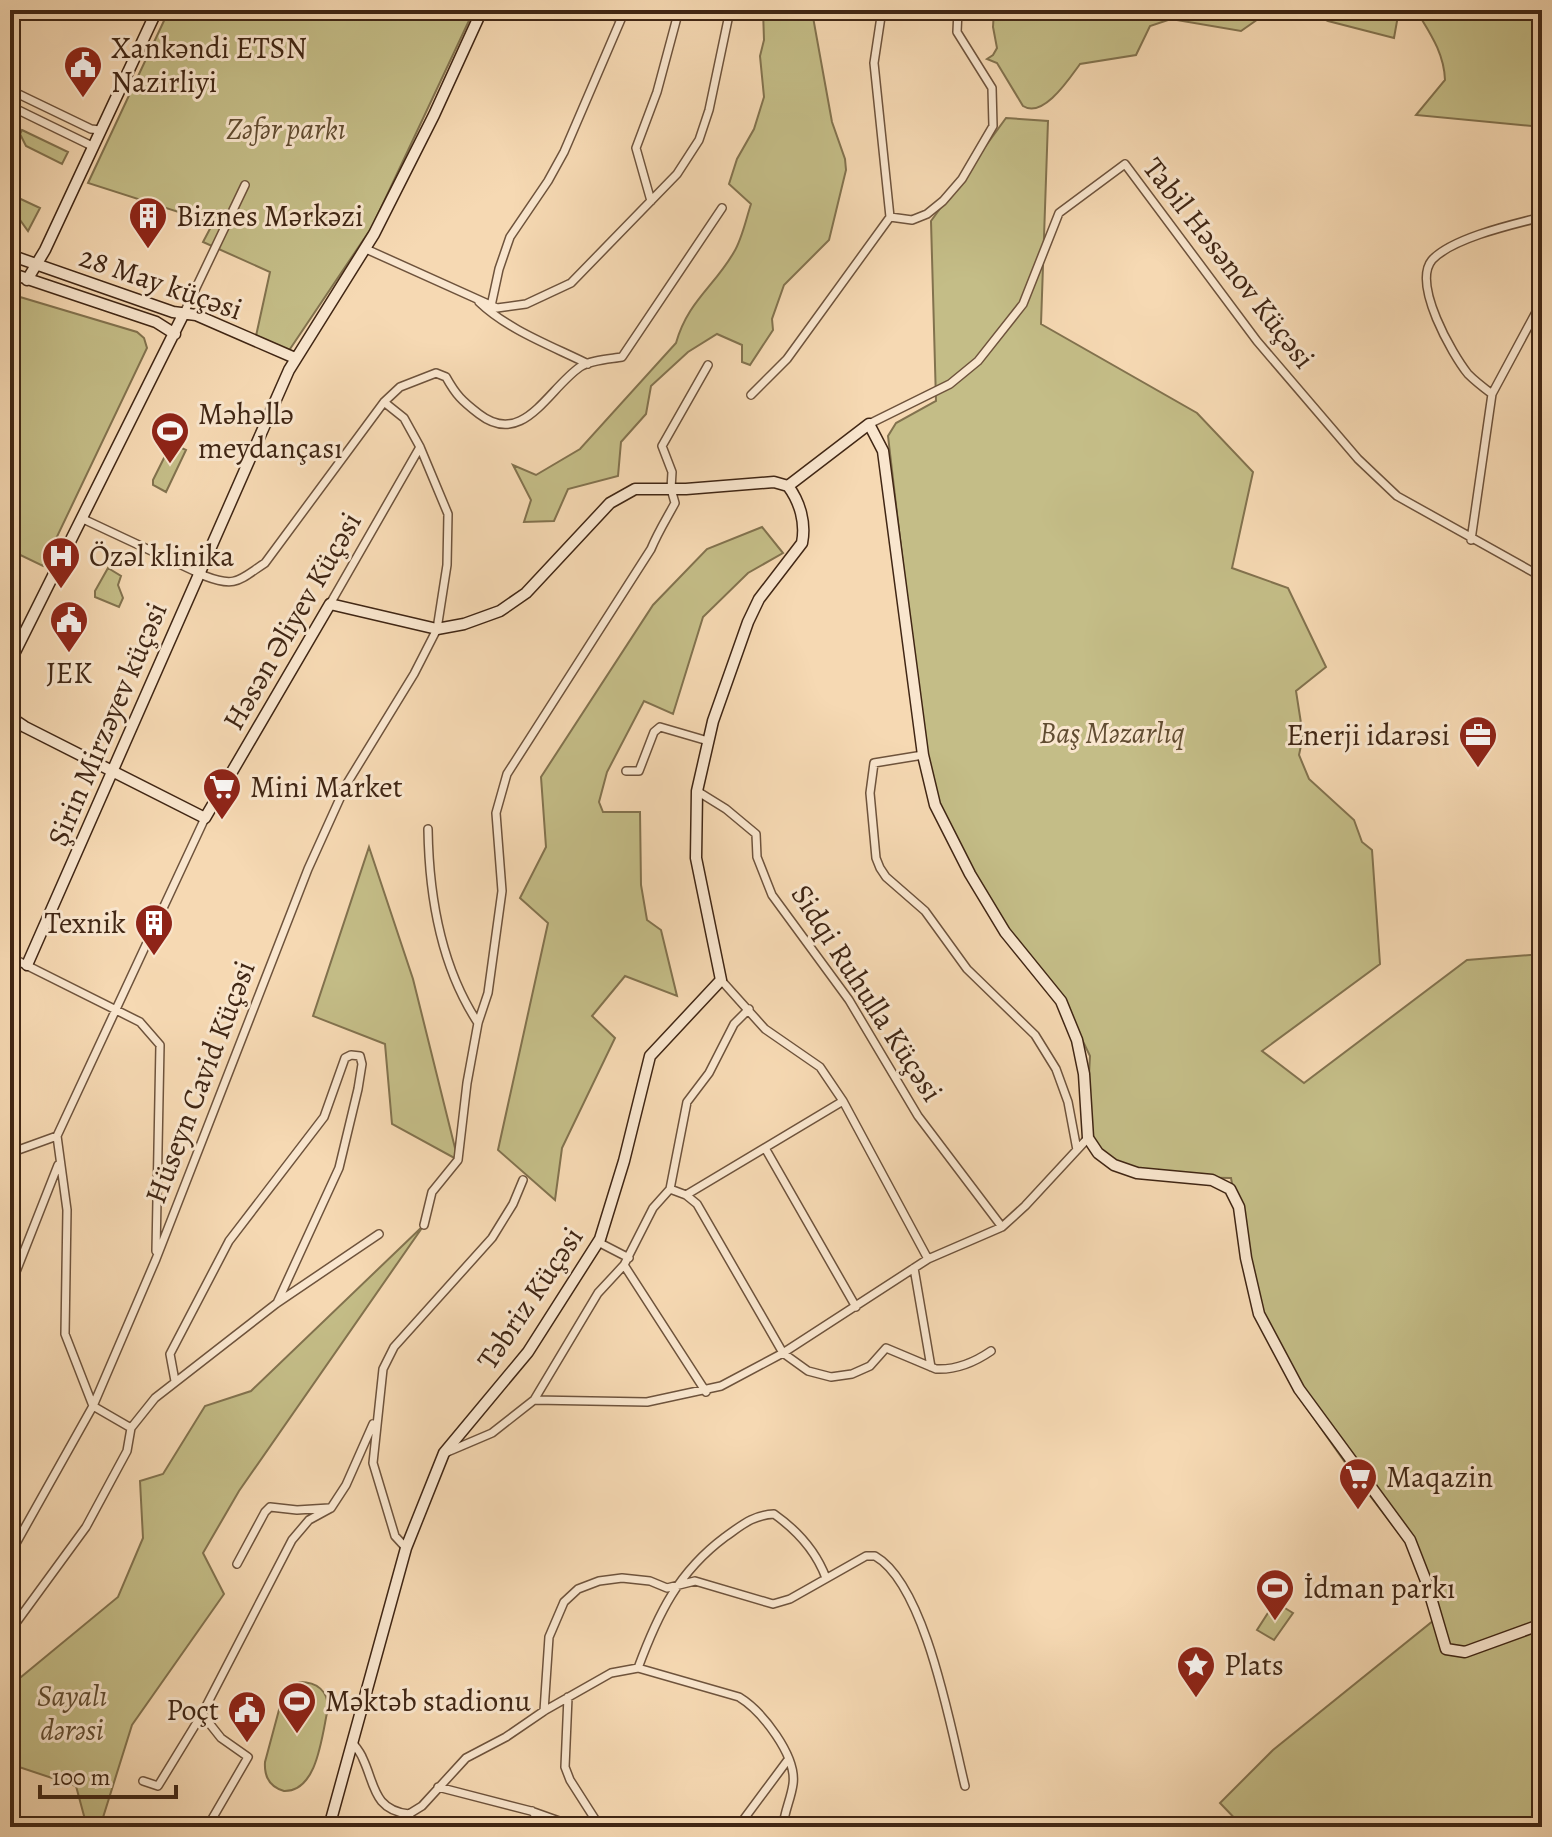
<svg xmlns="http://www.w3.org/2000/svg" width="1552" height="1837" font-family="Alegreya,serif">
<style>
.green{fill:#c4bd87;stroke:#82724e;stroke-width:2}
.lines{fill:none;stroke-linecap:round;stroke-linejoin:round}
.street-casing{stroke:#6e533c;stroke-width:10}
.secondary-casing{stroke:#402614;stroke-width:13}
.street{stroke:#f9e6ce;stroke-width:7}
.secondary{stroke:#f9e6ce;stroke-width:10}
.labels{text-anchor:middle;stroke-width:6;stroke-linejoin:round;paint-order:stroke}
.poi-label{font-size:30px;fill:#402614;stroke:#f9e6ce;text-anchor:start}
.park-label{font-size:30px;font-style:italic;fill:#614c31;stroke:#f9e6ce}
.street-label{font-size:30px;fill:#402614;stroke:#f9e6ce}
</style>
<rect width="100%" height="100%" fill="#f6d9b3"/>
<filter id="stains"><feTurbulence type="fractalNoise" baseFrequency=".0025" numOctaves="4"/><feColorMatrix values="0 0 0 0 .2 0 0 0 0 .09 0 0 0 0 .02 0 0 0 .5 -.17"/></filter>
<radialGradient id="worn" r=".72"><stop offset=".6" stop-color="#630" stop-opacity="0"/><stop offset="1" stop-color="#630" stop-opacity=".3"/></radialGradient>
<path class="green" d="M169 10H474L372 227 288 352 256 336 270 272 203 242 213 223 88 183Z
M763 10H809L813 17 832 122 845 159 846 170 829 240 784 285 772 319 773 330 750 365 742 362V345L717 334 688 352 651 386 646 414 621 442 618 476 568 489 554 521 524 522 531 500 513 465 536 475 580 449 676 343C688 301 714 287 734 252 742 239 746 219 751 204L729 184 737 159 754 129 764 97 760 56 764 40Z
M994 10H1271L1241 31 1171 19 1150 26 1136 55 1080 64C1069 79 1043 119 1023 106L997 63 987 59 993 55 997 48 993 27Z
M1305 10H1399L1394 38 1328 21Z
M1416 10H1542V127L1416 115 1445 80C1444 52 1429 32 1416 10Z
M1006 118 1048 121 1041 324 1197 413 1253 472 1232 568 1288 588 1326 667 1296 691 1303 736 1299 755 1309 779 1354 820 1362 842 1372 850 1380 964 1262 1051 1304 1083 1467 960 1542 954V1827H1243L1220 1803 1273 1750 1434 1620 1424 1566 1351 1471 1297 1394 1253 1296 1231 1178 1170 1177 1127 1171 1094 1143 1088 1092 1090 1056 1066 1006 1006 929 940 813 926 762 888 436 896 423 936 401 931 221Z
M22 130 68 152 62 164 26 146 20 134Z
M10 194 40 208 28 231 10 206Z
M10 294 137 332 144 338 147 348 43 566 10 550Z
M173 444 186 450 166 492 153 485V480L170 446Z
M762 527 783 553 748 573 703 617 673 714 644 701 607 772 599 802 603 812H640L641 885 647 920 661 930 677 996 625 976 592 1016 615 1038 562 1148 555 1200 498 1150 548 923 520 898 546 847 541 777 653 605 707 549Z
M108 568 121 576 118 585 123 598 119 607 95 597V591Z
M369 847 413 979 458 1160 392 1124 385 1044 313 1016Z
M424 1225 239 1491 203 1553 224 1594 132 1725 100 1827H87L76 1786 10 1764V1678L21 1677 118 1597 143 1538 140 1481 163 1474 205 1406 251 1391Z
M1275 1602 1293 1613 1274 1640 1257 1630Z
M300 1682C317 1682 328 1691 328 1708 322 1734 318 1792 284 1791 270 1787 264 1777 265 1762L283 1695 290 1686Z"/>
<g class="lines">
<defs>
<path id="street" d="M600 10 621 19
M10 90 91 129 100 130
M10 106 92 146
M651 201 636 148 657 92 679 10
M890 217 912 220 927 214 943 201 962 179 993 126 992 88 957 32 958 10
M366 249 497 308 526 304 571 283 677 174 699 140 709 110 730 10
M479 302C508 330 552 346 588 364
M491 306 499 269 510 237 548 181 564 152 625 10
M184 313 245 185
M1492 394C1484 388 1475 381 1468 374 1452 354 1412 284 1432 260 1452 238 1514 224 1542 217
M751 395 787 359 890 217 874 63 882 10
M869 424 950 384 978 361 1023 304 1059 213 1125 164 1257 341 1358 459 1397 496 1542 577
M81 518 205 576C236 588 239 580 265 563L384 402 400 387 436 373 446 377C456 395 462 401 479 414 523 448 548 389 580 367 590 360 610 359 622 357L722 208
M1471 540 1492 394 1542 301
M330 604 420 447
M923 755 874 763 870 793 876 858 880 868 886 877 925 911 967 969 1035 1035 1056 1069 1068 1102 1077 1150
M626 771H639L654 732 660 727 708 741
M697 791 726 809 756 834 757 857 772 895 849 1000 918 1116 1002 1227
M428 829C429 896 441 967 478 1023
M10 957 140 1022 160 1045 156 1251
M721 980 765 1029 820 1067 843 1101 928 1259
M765 1148 856 1307
M10 1153 57 1136
M670 1189 686 1195 697 1204 783 1353 808 1371 831 1377 852 1374 870 1366 886 1348 936 1369C956 1370 975 1362 991 1351
M686 1195 843 1101
M424 1225 432 1192 458 1160 467 1083 478 1023 488 993 502 891 496 813 507 774 651 549C658 532 667 518 675 503L671 489 672 472 662 446 708 365
M598 1242 629 1258
M624 1265 706 1392
M914 1268 931 1367
M10 1287 58 1165
M175 1381 170 1354 229 1241 324 1117 345 1058 351 1055 360 1056 362 1064 358 1089 339 1168 277 1303
M534 1400 598 1293 624 1265 653 1208 670 1189 687 1102 709 1073 734 1024 749 1009
M131 1428 93 1406 65 1334 67 1210 57 1136 205 818
M445 1453 492 1433 534 1400 647 1402 721 1386 783 1353 928 1259 1002 1227 1025 1206 1088 1138
M331 1508 346 1485 373 1424
M406 1548 395 1536 373 1463 383 1369 394 1347 492 1238 513 1204 523 1180
M10 1554 93 1406 156 1259 308 869 346 785 414 674 437 629 447 565 448 514 420 447 404 418 384 402
M237 1564 265 1512 270 1507 297 1510 329 1508
M10 1631 86 1527 127 1451 131 1428 155 1398 277 1303 379 1234
M638 1668C658 1614 678 1572 725 1537 742 1525 753 1515 774 1514 798 1531 816 1551 826 1578
M568 1697 565 1767 570 1780 600 1827
M544 1711 549 1637 564 1602 578 1589 599 1581 622 1578 650 1581 667 1588 695 1581 773 1604 790 1599 866 1556H875C926 1585 951 1730 965 1786
M202 1714 221 1738 248 1757 212 1819V1827
M352 1742C356 1747 361 1753 363 1759 375 1784 373 1810 409 1814L413 1827
M143 1781 158 1786 202 1714 292 1540 309 1520 331 1508
M438 1787 531 1811 576 1827
M532 1811 537 1817 538 1827
M409 1814 422 1806 466 1758 506 1737 544 1711 611 1673 638 1668 739 1697C762 1711 797 1756 793 1784 791 1799 784 1812 783 1827
M738 1827 787 1761"/>
<path id="secondary" d="M10 255 173 312 196 315 295 358
M10 273 156 322 175 334
M27 280 45 250 157 10
M10 662 184 313
M10 717 25 727 205 818 330 604 437 629 464 624 500 611 526 593 610 503 635 489H686L774 482 788 486 869 424 883 451 923 755 935 805 970 874 1005 932 1061 1001 1077 1040 1084 1074 1088 1138 1098 1153 1114 1165 1137 1173 1212 1180 1230 1189 1239 1207 1246 1258 1259 1314 1299 1389 1410 1540 1426 1581 1446 1649 1465 1652 1542 1624
M27 965 289 370 374 234 434 115 482 10
M329 1827 406 1548 444 1453 528 1352 600 1239 624 1161 650 1056 721 980 696 858 697 791 713 721 748 622 759 599 802 543C806 523 800 502 788 486"/>
</defs>
<use href="#street" class="street-casing"/>
<use href="#secondary" class="secondary-casing"/>
<use href="#street" class="street"/>
<use href="#secondary" class="secondary"/>
</g>
<defs>
<symbol id="civic-pin" viewBox="-11 -11 22 30"><path d="M0 17L-7.5 6A9.5 9.5 0 1 1 7.5 6Z" fill="#8f2418" stroke="#f9e6ce"/><path d="M-.6-6.5H3V-4.5H.6V-3L4-1V1h2V6H-6V1h2V-1L-.6-3ZM-1.2 2.5V6h2.4V2.5Z" fill="#fff"/></symbol>
<symbol id="building-pin" viewBox="-11 -11 22 30"><path d="M0 17L-7.5 6A9.5 9.5 0 1 1 7.5 6Z" fill="#8f2418" stroke="#f9e6ce"/><path d="M-4-6H4V6H1V3H-1V6H-4ZM-2.5-4.3h1.7v1.8h-1.7ZM.8-4.3h1.7v1.8H.8ZM-2.5-1h1.7V.8h-1.7ZM.8-1h1.7V.8H.8Z" fill="#fff"/></symbol>
<symbol id="stadium-pin" viewBox="-11 -11 22 30"><path d="M0 17L-7.5 6A9.5 9.5 0 1 1 7.5 6Z" fill="#8f2418" stroke="#f9e6ce"/><path d="M0-5a6.5 5 0 1 0 0 10a6.5 5 0 1 0 0-10ZM-3.5-1.8h7v3.6h-7Z" fill="#fff"/></symbol>
<symbol id="hospital-pin" viewBox="-11 -11 22 30"><path d="M0 17L-7.5 6A9.5 9.5 0 1 1 7.5 6Z" fill="#8f2418" stroke="#f9e6ce"/><path d="M-5-5h3v3.5h4V-5h3V5h-3V1.5h-4V5h-3Z" fill="#fff"/></symbol>
<symbol id="office-pin" viewBox="-11 -11 22 30"><path d="M0 17L-7.5 6A9.5 9.5 0 1 1 7.5 6Z" fill="#8f2418" stroke="#f9e6ce"/><path d="M-6-3h4V-5.5h4V-3h4V5H-6ZM-1-4.5V-3h2v-1.5ZM-6 0V1H6V0Z" fill="#fff"/></symbol>
<symbol id="supermarket-pin" viewBox="-11 -11 22 30"><path d="M0 17L-7.5 6A9.5 9.5 0 1 1 7.5 6Z" fill="#8f2418" stroke="#f9e6ce"/><path d="M-6-5.5h2.5l.6 2H6L4.5 2H-2.5L-4.4-4H-6ZM-1.5 3.2a1.3 1.3 0 1 0 .1 0ZM3 3.2a1.3 1.3 0 1 0 .1 0Z" fill="#fff"/></symbol>
<symbol id="sight-pin" viewBox="-11 -11 22 30"><path d="M0 17L-7.5 6A9.5 9.5 0 1 1 7.5 6Z" fill="#8f2418" stroke="#f9e6ce"/><path d="M0-6L1.8-2.2L6-1.7L2.9 1.2L3.7 5.4L0 3.3L-3.7 5.4L-2.9 1.2L-6-1.7L-1.8-2.2Z" fill="#fff"/></symbol>
</defs>
<g fill-rule="evenodd">
<use href="#civic-pin" x="61" y="43" width="44" height="60"/>
<use href="#building-pin" x="126" y="194" width="44" height="60"/>
<use href="#stadium-pin" x="148" y="409" width="44" height="60"/>
<use href="#hospital-pin" x="39" y="534" width="44" height="60"/>
<use href="#civic-pin" x="47" y="598" width="44" height="60"/>
<use href="#office-pin" x="1456" y="713" width="44" height="60"/>
<use href="#supermarket-pin" x="200" y="765" width="44" height="60"/>
<use href="#building-pin" x="132" y="901" width="44" height="60"/>
<use href="#supermarket-pin" x="1336" y="1455" width="44" height="60"/>
<use href="#stadium-pin" x="1253" y="1566" width="44" height="60"/>
<use href="#sight-pin" x="1174" y="1643" width="44" height="60"/>
<use href="#stadium-pin" x="275" y="1679" width="44" height="60"/>
<use href="#civic-pin" x="225" y="1688" width="44" height="60"/>
</g>
<g class="labels">
<g class="poi-label">
<text x="111" y="58">Xankəndi ETSN<tspan x="111" dy="34">Nazirliyi</tspan></text>
<text x="176" y="226">Biznes Mərkəzi</text>
<text x="198" y="424">Məhəllə<tspan x="198" dy="34">meydançası</tspan></text>
<text x="89" y="566">Özəl klinika</text>
<text x="69" y="683" text-anchor="middle">JEK</text>
<text x="1450" y="745" text-anchor="end">Enerji idarəsi</text>
<text x="250" y="797">Mini Market</text>
<text x="126" y="933" text-anchor="end">Texnik</text>
<text x="1386" y="1487">Maqazin</text>
<text x="1303" y="1598">İdman parkı</text>
<text x="1224" y="1675">Plats</text>
<text x="325" y="1711">Məktəb stadionu</text>
<text x="219" y="1720" text-anchor="end">Poçt</text>
</g>
<g class="park-label">
<text x="286" y="139">Zəfər parkı</text>
<text x="1112" y="743">Baş Məzarlıq</text>
<text x="72" y="1706">Sayalı<tspan x="72" dy="34">dərəsi</tspan></text>
</g>
<g class="street-label">
<text transform="translate(1229 263) rotate(52)" y="10">Tabil Həsənov Küçəsi</text>
<text transform="translate(161 283) rotate(19)" y="10">28 May küçəsi</text>
<text transform="translate(292 621) rotate(-60)" y="10">Həsən Əliyev Küçəsi</text>
<text transform="translate(107 724) rotate(-67)" y="10">Şirin Mirzəyev küçəsi</text>
<text transform="translate(867 993) rotate(57)" y="10">Sidqi Ruhulla Küçəsi</text>
<text transform="translate(200 1082) rotate(-69)" y="10">Hüseyn Cavid Küçəsi</text>
<text transform="translate(530 1298) rotate(-56)" y="10">Təbriz Küçəsi</text>
</g>
</g>
<rect width="1552" height="1837" fill="none" stroke="#f6d9b3" stroke-width="40"/>
<rect x="12" y="12" width="1528" height="1813" fill="none" stroke="#402614" stroke-width="4"/>
<rect x="20" y="20" width="1512" height="1797" fill="none" stroke="#402614" stroke-width="2"/>
<path d="M40 1785v12h136v-12" fill="none" stroke="#402614" stroke-width="4"/>
<text x="52" y="1785" font-size="24" fill="#402614" stroke="#f9e6ce" stroke-width="6" paint-order="stroke">100 m</text>
<rect width="100%" height="100%" filter="url(#stains)"/>
<rect width="100%" height="100%" fill="url(#worn)"/>
</svg>
